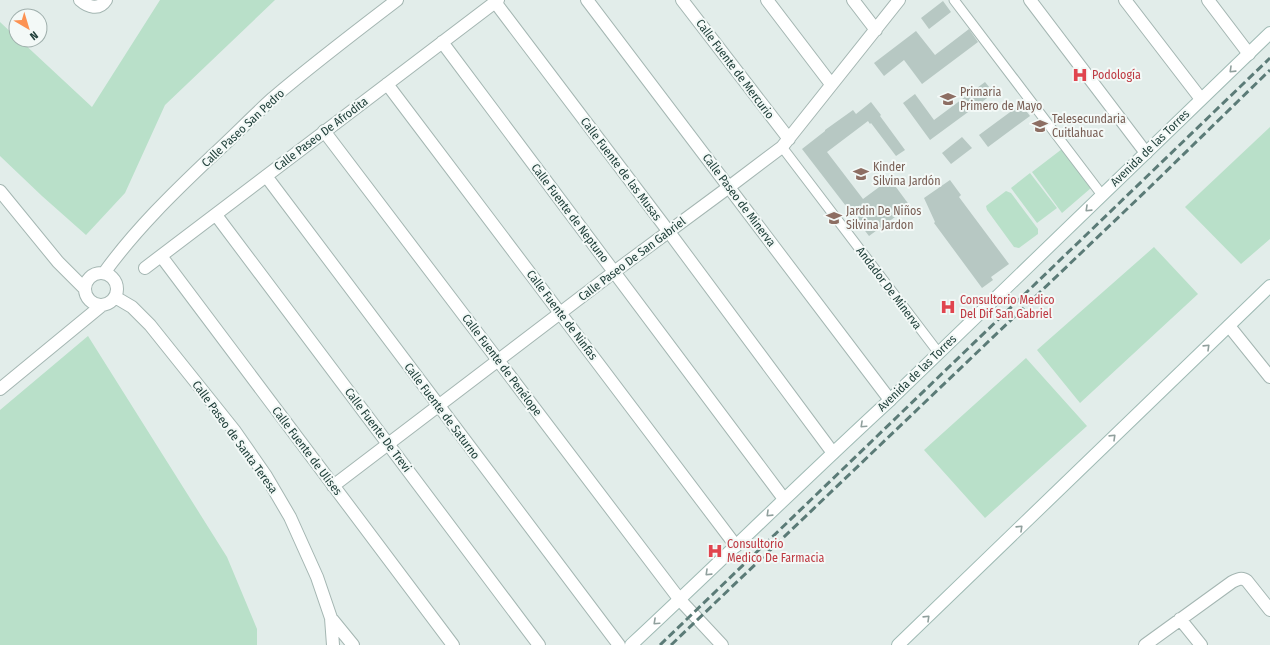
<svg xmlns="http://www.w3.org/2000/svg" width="1270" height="645" font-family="'Fira Sans Condensed',sans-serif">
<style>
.green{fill:#b9e0c9}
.building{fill:#b7c8c3}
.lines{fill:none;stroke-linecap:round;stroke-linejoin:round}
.pedestrian-casing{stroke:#a4b6b2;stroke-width:11}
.minor-casing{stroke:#a4b6b2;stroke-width:14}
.tertiary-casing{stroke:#a4b6b2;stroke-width:14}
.secondary-casing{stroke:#9fbab4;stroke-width:14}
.pedestrian{stroke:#fff;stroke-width:9}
.minor{stroke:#fff;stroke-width:12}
.tertiary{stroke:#fff;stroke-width:12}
.secondary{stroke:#fff;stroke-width:12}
.rail{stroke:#5b7b77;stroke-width:3;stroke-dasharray:8 4;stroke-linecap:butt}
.oneway{stroke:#90a09d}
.labels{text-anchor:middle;stroke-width:4;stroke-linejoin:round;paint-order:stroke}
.street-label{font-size:12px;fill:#21403b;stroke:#f3f9f7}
.health-label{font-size:12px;fill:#be3a42;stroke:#f3f9f7;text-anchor:start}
.education-label{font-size:12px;fill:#785e54;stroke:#f3f9f7;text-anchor:start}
</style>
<rect width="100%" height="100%" fill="#e2edea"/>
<path class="green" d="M160 0H275L165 105 125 193 86 235 42 196 0 156V22L16 37V40H20L92 107Z
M1270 127V239L1241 264 1185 207Z
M1062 149 1091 188 1062 213 1032 172Z
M1030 173 1057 208 1037 223 1011 188Z
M1006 191 1011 193 1038 229V234L1019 248 1014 247 987 210 986 206Z
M1154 247 1198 294 1080 403 1037 350Z
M88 336 227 557 257 629V645H0V410Z
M1026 358 1087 426 985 518 924 450Z"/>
<path class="building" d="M943 1 951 12 929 29 921 18Z
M969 29 978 42 922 84 904 60 884 76 874 63 916 31 935 55Z
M985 82 994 93 930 140 903 103 915 94 934 120Z
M871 102 881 115 880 116 905 150 896 156 871 123 870 124 868 121 827 152 863 199 890 179 910 206 869 236 802 149 825 131V130L853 110 856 114Z
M1021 104 1030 116 988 147 979 135Z
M962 137 972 148 951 164 942 153Z
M950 180 961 195 959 197 1009 264 991 277 993 280 982 288 934 223 935 222 924 198Z"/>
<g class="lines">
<defs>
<path id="pedestrian" d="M954 0 1102 195
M782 147 938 352"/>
<path id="minor" d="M80 0C88 7 99 11 106 0
M587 0 890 400
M682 0 789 139
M767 0 831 84
M853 0 876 30
M1030 0 1146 153
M1125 0 1201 99
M1208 0 1249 54
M495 2 669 232 833 453
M442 42 784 499
M387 84 736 546
M324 131 680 600
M266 176 619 645
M0 191 58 262 84 288
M216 215 539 645
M161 256 453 645
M145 268 498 0
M85 289a16 16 0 1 1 32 0a16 16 0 1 1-32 0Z
M104 273C135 230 173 193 211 157 232 138 252 117 273 98 313 64 355 32 397 0
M115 297 132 307 150 325 234 430 266 476 290 517 317 577 331 618 333 645
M1229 326 1270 377
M0 389 101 306
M333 486 614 272 729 187 782 147 899 0
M331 618 353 645
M1180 619 1201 645
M1145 645 1232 582C1238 579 1242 577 1247 581L1270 610"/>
<path id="tertiary" d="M680 600 722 645"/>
<path id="secondary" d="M631 645C718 564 803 480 890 400L1270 33
M898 645 1270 286"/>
</defs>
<use href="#pedestrian" class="pedestrian-casing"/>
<use href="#minor" class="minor-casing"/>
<use href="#tertiary" class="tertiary-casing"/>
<use href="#secondary" class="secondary-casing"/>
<use href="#pedestrian" class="pedestrian"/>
<use href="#minor" class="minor"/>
<use href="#tertiary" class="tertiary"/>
<use href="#secondary" class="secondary"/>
<path class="rail" d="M660 645 1270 58
M671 645 1149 188 1270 70"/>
</g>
<defs><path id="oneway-chevron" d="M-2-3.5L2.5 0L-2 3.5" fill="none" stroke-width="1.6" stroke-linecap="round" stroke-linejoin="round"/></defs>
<g class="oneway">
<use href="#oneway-chevron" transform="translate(1232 70) rotate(136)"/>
<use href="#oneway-chevron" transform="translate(1088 209) rotate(136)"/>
<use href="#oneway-chevron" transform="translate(1207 347) rotate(-44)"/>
<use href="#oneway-chevron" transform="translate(863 425) rotate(137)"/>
<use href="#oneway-chevron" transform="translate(1113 437) rotate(-44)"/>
<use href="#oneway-chevron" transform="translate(769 514) rotate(136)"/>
<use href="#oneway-chevron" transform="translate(1020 528) rotate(-44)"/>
<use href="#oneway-chevron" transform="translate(708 573) rotate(136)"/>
<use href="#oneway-chevron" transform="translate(927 618) rotate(-44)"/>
<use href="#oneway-chevron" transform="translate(656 622) rotate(137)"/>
</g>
<defs>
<symbol id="hospital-bare" viewBox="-9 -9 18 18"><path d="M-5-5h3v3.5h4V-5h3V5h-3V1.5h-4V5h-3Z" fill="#e0444e" stroke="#f3f9f7" stroke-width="2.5" paint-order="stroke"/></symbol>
<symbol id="school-bare" viewBox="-9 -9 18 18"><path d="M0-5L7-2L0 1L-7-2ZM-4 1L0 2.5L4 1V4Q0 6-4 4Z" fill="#8d6e63" stroke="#f3f9f7" stroke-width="2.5" paint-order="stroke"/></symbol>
</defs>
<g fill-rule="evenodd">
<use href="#hospital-bare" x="1069" y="64" width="22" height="22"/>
<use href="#school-bare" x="937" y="88" width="22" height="22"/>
<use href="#school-bare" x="1029" y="115" width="22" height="22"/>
<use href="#school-bare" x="850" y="163" width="22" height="22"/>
<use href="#school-bare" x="823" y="207" width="22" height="22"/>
<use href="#hospital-bare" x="937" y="296" width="22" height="22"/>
<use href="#hospital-bare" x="704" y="540" width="22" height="22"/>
</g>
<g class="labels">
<g class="street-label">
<text transform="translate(735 69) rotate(53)" y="4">Calle Fuente de Mercurio</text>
<text transform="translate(243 128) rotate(-43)" y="4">Calle Paseo San Pedro</text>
<text transform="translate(321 134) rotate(-37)" y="4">Calle Paseo De Afrodita</text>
<text transform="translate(1150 148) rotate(-44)" y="4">Avenida de las Torres</text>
<text transform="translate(621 169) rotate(53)" y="4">Calle Fuente de las Musas</text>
<text transform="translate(739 200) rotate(53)" y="4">Calle Paseo de Minerva</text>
<text transform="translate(570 213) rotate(53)" y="4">Calle Fuente de Neptuno</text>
<text transform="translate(632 259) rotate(-37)" y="4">Calle Paseo De San Gabriel</text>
<text transform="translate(889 288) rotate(53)" y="4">Andador De Minerva</text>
<text transform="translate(562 315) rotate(53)" y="4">Calle Fuente de Ninfas</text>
<text transform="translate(502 365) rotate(53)" y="4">Calle Fuente de Penélope</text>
<text transform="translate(917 373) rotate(-44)" y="4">Avenida de las Torres</text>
<text transform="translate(442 411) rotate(53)" y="4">Calle Fuente de Saturno</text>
<text transform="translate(378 430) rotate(53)" y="4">Calle Fuente De Trevi</text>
<text transform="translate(235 437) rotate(54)" y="4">Calle Paseo de Santa Teresa</text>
<text transform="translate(307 451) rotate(53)" y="4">Calle Fuente de Ulises</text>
</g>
<g class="health-label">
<text x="1092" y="79">Podología</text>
<text x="960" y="304">Consultorio Medico<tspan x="960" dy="14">Del Dif San Gabriel</tspan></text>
<text x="727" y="548">Consultorio<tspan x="727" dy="14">Medico De Farmacia</tspan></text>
</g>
<g class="education-label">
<text x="960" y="96">Primaria<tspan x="960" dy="14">Primero de Mayo</tspan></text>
<text x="1052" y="123">Telesecundaria<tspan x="1052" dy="14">Cuitlahuac</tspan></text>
<text x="873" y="171">Kinder<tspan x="873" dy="14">Silvina Jardón</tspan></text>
<text x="846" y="215">Jardin De Niños<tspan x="846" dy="14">Silvina Jardon</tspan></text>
</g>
</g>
<g transform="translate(28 28) rotate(142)"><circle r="19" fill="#f3f9f7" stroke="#9fafac"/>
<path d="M0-3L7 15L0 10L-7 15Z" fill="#fc9252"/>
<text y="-6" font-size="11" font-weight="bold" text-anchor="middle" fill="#21403b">N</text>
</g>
</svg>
